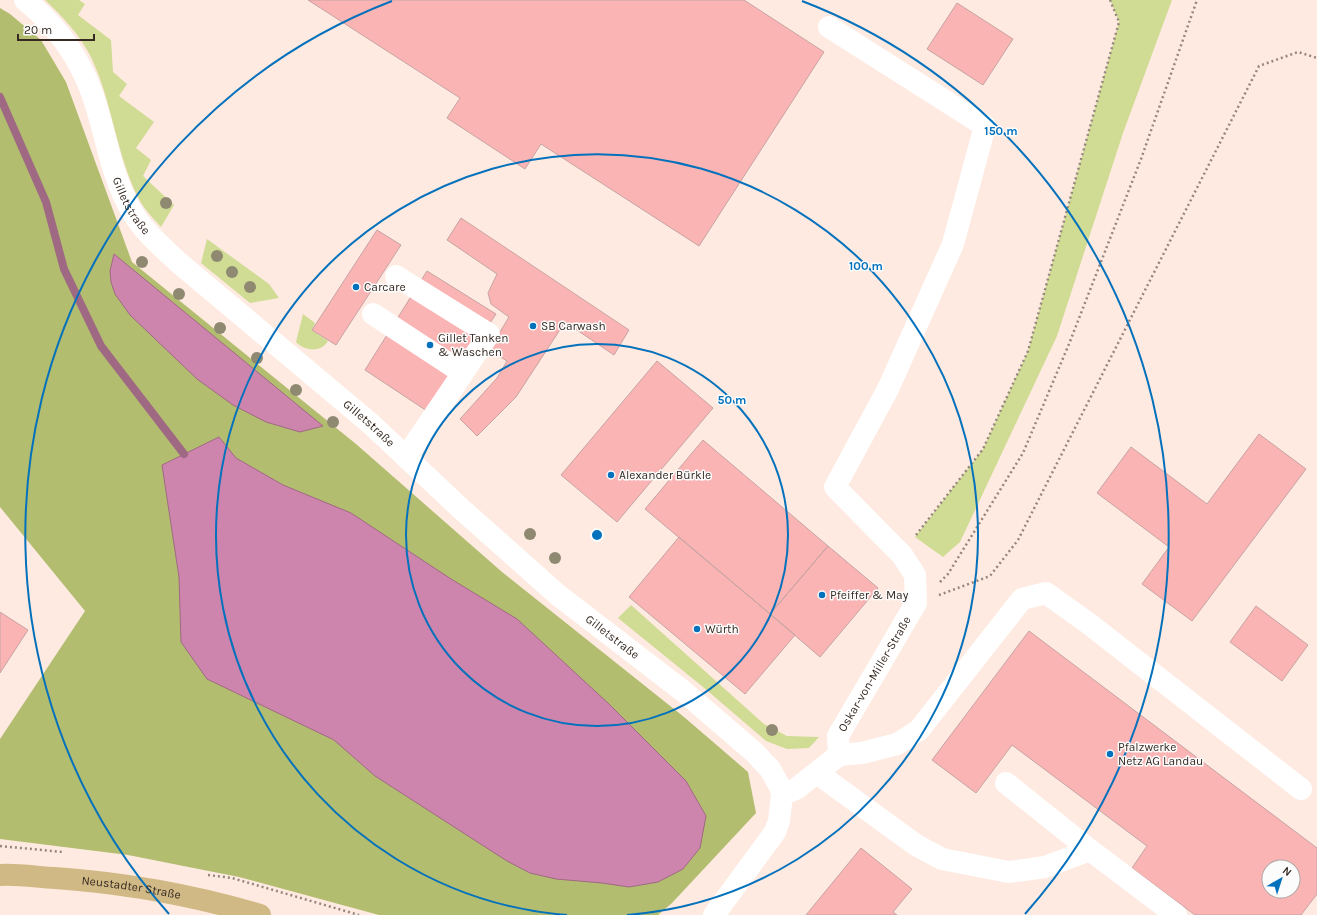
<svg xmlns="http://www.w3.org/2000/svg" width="1317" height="915" font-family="Karla,sans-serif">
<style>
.green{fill:#d0db94}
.forest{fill:#b2bd6f}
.water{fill:#ce85ad;stroke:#a06983}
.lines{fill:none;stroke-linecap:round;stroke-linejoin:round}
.stream{stroke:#a06983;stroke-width:8}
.building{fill:#fab4b4;stroke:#c7a3a3;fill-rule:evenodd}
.path{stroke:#96867d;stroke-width:2.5;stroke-dasharray:2 3;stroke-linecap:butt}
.minor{stroke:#fff;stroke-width:22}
.major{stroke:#d1b986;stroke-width:22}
.tree{fill:#8f8972}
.ring{fill:none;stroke:#0471bc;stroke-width:2}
.poi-dot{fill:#0471bc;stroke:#fcfcfc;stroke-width:1.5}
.labels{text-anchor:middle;stroke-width:3;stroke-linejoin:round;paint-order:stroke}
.street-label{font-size:12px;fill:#352922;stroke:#fcfcfc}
.poi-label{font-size:12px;fill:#352922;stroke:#fcfcfc;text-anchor:start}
.centre{fill:#0471bc;stroke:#fcfcfc;stroke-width:2}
.ring-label{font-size:12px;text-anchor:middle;font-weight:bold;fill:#0471bc;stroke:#fcfcfc;stroke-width:3;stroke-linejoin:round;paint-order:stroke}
</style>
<rect width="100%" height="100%" fill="#feeae0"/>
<path class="green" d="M45 0H79L85 4 78 15 111 40 113 72 127 84 119 96 154 122 136 148 151 160 143 176 174 205 161 227C154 219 145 210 140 201 116 156 113 103 91 57 80 35 63 17 45 0Z
M1110 0H1172L1123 133 1057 336 960 542 943 557 915 537 983 449 1028 351 1119 22Z
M207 239 269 284 279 298 250 303 201 263Z
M303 314 315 323 312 330 328 341C321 353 304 351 296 342Z
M631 605 764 724 787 736 819 737 809 748 787 749 766 741 703 687 618 618Z"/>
<path class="forest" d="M0 8 10 14 41 40 66 82 132 262 356 444 502 572 684 717 748 772 756 813 672 903 658 915H379L239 877 128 855 0 839V739L85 611 0 507Z"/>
<path class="water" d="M114 254 323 426 300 432 266 422 233 405 197 379 130 315 115 294 111 282 110 271Z
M219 437 236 458 283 485 351 513 451 579 517 619 609 704 686 781 706 816 700 848 683 869 658 882 629 887 602 883 556 879 530 873 507 861 375 776 334 740 207 679 181 642 179 577 162 465Z"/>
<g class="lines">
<path class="stream" d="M0 97 46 202 64 269 101 346 184 454"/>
</g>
<path class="building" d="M308 0H744L824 52 699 246 541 144 525 169 447 118 460 98Z
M957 3 1013 39 983 85 927 49Z
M461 218 629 330 614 355 565 322 516 397 477 436 460 419 497 378 507 361 489 350 509 317 491 304 488 293 497 274 447 240Z
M377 230 401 245 336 345 312 330Z
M427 271 496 314 430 413 365 370Z
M657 361 713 408 617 522 561 475Z
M1259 434 1306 469 1192 621 1142 584 1169 547 1097 493 1131 447 1207 504Z
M703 440 828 546 770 614 645 509Z
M679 537 795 635 745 694 629 597Z
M828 546 878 588 820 657 770 614Z
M1256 606 1308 645 1282 681 1230 642Z
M0 612 28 630 0 673Z
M1029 631 1317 848V894L1301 915H1195L1132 868 1147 846 1012 745 976 793 932 760ZM1269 867H1293V891H1269Z
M861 848 912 889 893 912 897 915H806Z"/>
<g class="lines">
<path class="path" d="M916 535 983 449 1028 351 1119 22 1110 0
M940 582 948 574 1023 453 1069 344 1141 159 1197 0
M939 595 990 576 1018 540 1259 66 1298 52 1317 58
M0 846 63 852
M208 875 232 878 359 915"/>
<g class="minor">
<path id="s1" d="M25 0C56 25 78 55 92 93 106 132 110 174 131 210 143 231 161 246 178 262L371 424 459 507 558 595 683 691 754 752 770 769 780 787 782 795 779 821 775 832 714 915"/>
<path d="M396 276 489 334 463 373"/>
<path d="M373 314 463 373 406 457"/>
<path d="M839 755 862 753 897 744 919 730 1022 599 1046 593 1088 623 1301 789"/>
<path d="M817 773 916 845 942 859 1009 872 1045 867 1090 850 1176 915"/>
<path d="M1006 783 1090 850"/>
<path id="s2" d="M782 795 796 789 839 755 838 736 916 603 915 575 902 555 835 487 888 389 953 244 985 126 829 27"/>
</g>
<path class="major" id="s3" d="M0 875C18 874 37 877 55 878 125 883 193 895 260 915"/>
</g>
<g class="tree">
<circle cx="166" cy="203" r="6"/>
<circle cx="217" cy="256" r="6"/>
<circle cx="142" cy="262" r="6"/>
<circle cx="232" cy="272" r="6"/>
<circle cx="250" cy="287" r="6"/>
<circle cx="179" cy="294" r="6"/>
<circle cx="220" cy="328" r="6"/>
<circle cx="257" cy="358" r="6"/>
<circle cx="296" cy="390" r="6"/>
<circle cx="333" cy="422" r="6"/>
<circle cx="530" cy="534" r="6"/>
<circle cx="555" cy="558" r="6"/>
<circle cx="772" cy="730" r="6"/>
</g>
<g class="ring">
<circle cx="597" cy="535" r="191"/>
<path d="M567 915A381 381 0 1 1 627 915"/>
<path d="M169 914A572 572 0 0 1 392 1M802 1A572 572 0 0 1 1025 914"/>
</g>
<g class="poi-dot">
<circle cx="356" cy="287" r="4"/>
<circle cx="533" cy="326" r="4"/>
<circle cx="430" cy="345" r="4"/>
<circle cx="611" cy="475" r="4"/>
<circle cx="822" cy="595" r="4"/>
<circle cx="697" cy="629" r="4"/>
<circle cx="1110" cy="754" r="4"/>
</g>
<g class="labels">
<g class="street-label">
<text dy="4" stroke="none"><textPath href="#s1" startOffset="236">Gilletstraße</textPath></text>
<text dy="4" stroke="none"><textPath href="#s1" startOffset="560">Gilletstraße</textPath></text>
<text dy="4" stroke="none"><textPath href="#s1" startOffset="884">Gilletstraße</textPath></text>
<text dy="4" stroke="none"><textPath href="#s2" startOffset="161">Oskar-von-Miller-Straße</textPath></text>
<text dy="4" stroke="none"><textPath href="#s3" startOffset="132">Neustadter Straße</textPath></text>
</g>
<g class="poi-label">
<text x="364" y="291">Carcare</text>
<text x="541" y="330">SB Carwash</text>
<text x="438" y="342">Gillet Tanken<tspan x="438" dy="14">&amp; Waschen</tspan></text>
<text x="619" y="479">Alexander Bürkle</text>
<text x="830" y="599">Pfeiffer &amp; May</text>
<text x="705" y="633">Würth</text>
<text x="1118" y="751">Pfalzwerke<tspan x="1118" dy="14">Netz AG Landau</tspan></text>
</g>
</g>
<circle cx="597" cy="535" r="6" class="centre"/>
<g class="ring-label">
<text x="1001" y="135">150 m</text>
<text x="866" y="270">100 m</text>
<text x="732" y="404">50 m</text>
</g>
<g transform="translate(1281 879) rotate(39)"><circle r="19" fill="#fcfcfc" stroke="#aca8a5"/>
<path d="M0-3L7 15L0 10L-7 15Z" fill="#0471bc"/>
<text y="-6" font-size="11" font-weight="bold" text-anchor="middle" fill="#352922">N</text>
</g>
<path d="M18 34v6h76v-6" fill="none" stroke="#352922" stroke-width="2"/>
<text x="24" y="34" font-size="12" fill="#352922" stroke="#fcfcfc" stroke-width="3" paint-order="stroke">20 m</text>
</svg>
